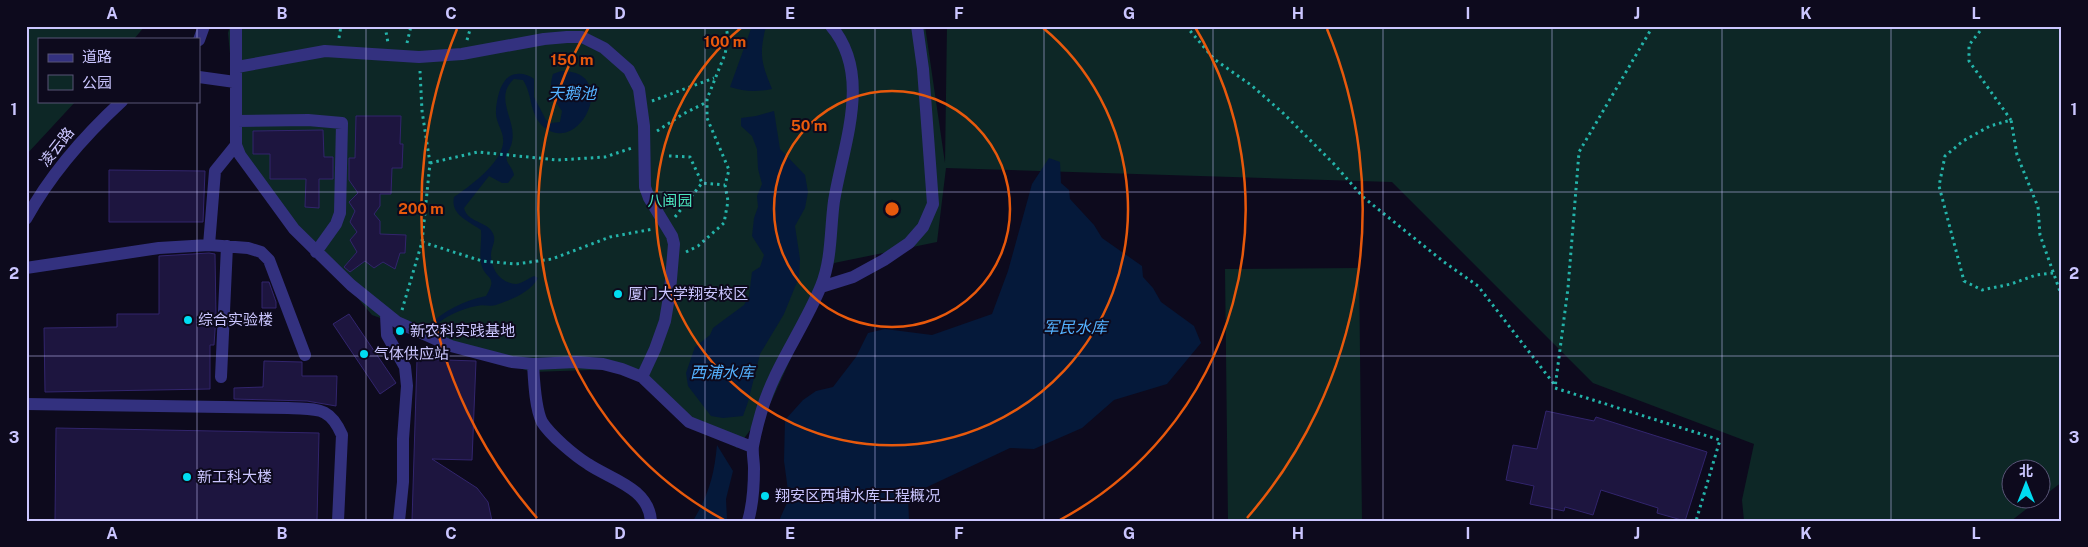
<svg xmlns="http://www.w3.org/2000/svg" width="2088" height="547" font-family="'Public Sans','Noto Sans SC',sans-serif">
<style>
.green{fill:#0d2726}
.water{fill:#05193a}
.building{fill:#1d153f;stroke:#32256d}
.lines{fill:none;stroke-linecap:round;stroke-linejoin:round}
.path{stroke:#24b4aa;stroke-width:3;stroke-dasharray:2.5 4;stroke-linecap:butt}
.minor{stroke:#33317f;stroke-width:12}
.grid{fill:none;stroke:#cbc6ff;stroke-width:1;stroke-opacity:0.55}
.ring{fill:none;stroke:#e8590c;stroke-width:2.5}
.poi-dot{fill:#00dcf1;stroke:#0d0a1d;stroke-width:2}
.labels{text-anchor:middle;stroke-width:4;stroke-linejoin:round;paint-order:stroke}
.street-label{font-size:15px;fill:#cbc6ff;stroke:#0d0a1d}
.park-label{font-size:15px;fill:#4be6bd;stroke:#0d0a1d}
.poi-label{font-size:15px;fill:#cbc6ff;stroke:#0d0a1d;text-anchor:start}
.water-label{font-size:16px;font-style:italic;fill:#54b2ff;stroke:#0d0a1d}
.centre{fill:#e8590c;stroke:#0d0a1d;stroke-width:2.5}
.ring-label{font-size:15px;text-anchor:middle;font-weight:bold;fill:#e8590c;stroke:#0d0a1d;stroke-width:4;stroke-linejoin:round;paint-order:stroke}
.neatline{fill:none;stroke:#cbc6ff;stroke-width:2}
.grid-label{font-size:16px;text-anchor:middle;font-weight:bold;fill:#cbc6ff}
</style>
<rect width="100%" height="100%" fill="#0d0a1d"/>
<path class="green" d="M26 26H145L134 39H39V101H76L26 155Z
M230 26H925L945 163 947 26H2062V482L2041 498 2040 470H2010V500H2038L2011 521H1744L1742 500 1754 444 1593 383 1392 182 946 168 937 242 834 263 771 402 737 448 621 369 531 372 372 315 240 158 228 33Z
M1359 268 1362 521H1228L1225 269Z"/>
<path class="water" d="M752 26H766C759 55 761 62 772 89 757 92 745 92 730 87Z
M561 71C620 70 581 155 545 128 529 116 533 95 523 80L514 79C493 98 517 120 512 142 511 149 505 154 507 161 509 166 513 169 514 175L508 183H502L489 176 464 208C467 221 482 221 490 229 499 239 491 246 491 255 491 269 500 283 516 284 521 284 529 278 534 276L538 278C531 292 511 300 496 305 490 307 483 304 477 306 460 309 443 317 432 329L428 326C445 310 463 301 486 296 499 274 485 281 481 263 479 254 482 241 481 230 469 221 450 215 454 197 469 187 497 166 502 148 507 132 495 125 496 111 496 104 499 88 504 82 510 71 526 72 534 79V97L546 120 551 123 560 122 562 111C553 99 548 89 553 74Z
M774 111 780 149 805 175 808 192 805 208 795 226 800 259 799 277 784 314 760 354 748 402 743 416 723 418 711 416 688 386 686 373 695 347 710 335 713 328 721 322 744 305 749 296 752 272 760 267 764 255 752 236 754 218 758 207 757 196 762 184 758 169 757 149 752 136 741 126V118L756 116Z
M1049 158 1060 162 1061 183 1069 190 1070 199 1094 225 1102 238 1142 266 1143 277 1153 288 1161 302 1194 326 1201 343 1167 384 1114 400 1082 428 1034 449 1010 448 908 496 909 521H779L789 498 784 461 785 420 803 400 816 391 833 387 856 357 868 333 885 329 932 335 992 314 1008 271 1032 184Z
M717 445 733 471 726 499 727 520 693 521C709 494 714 476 717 445Z"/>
<path class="building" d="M356 116H401L400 144H403L402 168H392L391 194H380V206L374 214 380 221V234L406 235 405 253H400L395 269 383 262 374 268 365 261 350 272 344 267 357 252 350 240 357 232 350 222 355 211 349 202 358 193 349 180V158H355Z
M323 130 324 157H333V179H319V208L305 207 306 179H270V154H253V131Z
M109 170 205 171 203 222H109Z
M209 253 215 254 216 316 214 345H210V389L45 392 44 328 117 327V314H159V256Z
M262 282H269L276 302V308H262Z
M349 314 396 383 380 394 333 324Z
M417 359 476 361 472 460 432 459 477 488 488 502 492 521H412Z
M264 361 301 362H302V376H337L336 406 307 401 234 399V388L263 387Z
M1546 411 1594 421 1596 417 1707 452 1685 521 1657 513 1658 508 1601 490 1593 515 1565 507 1564 511 1530 504 1534 486 1506 480 1513 445 1537 449Z
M56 428 319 433 317 521H55Z"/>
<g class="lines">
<path class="path" d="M385 26 388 43
M1186 26 1214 59 1251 85 1283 113 1334 164 1363 197 1444 262 1478 286 1554 384
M1653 26 1579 152 1568 288 1555 388 1720 440 1696 521
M1984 26 1969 45V61L2011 120
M339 38 341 26
M467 40 471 26
M407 43 411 26
M652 101 714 78
M657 131 683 114 707 102
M669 156 690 157 702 183
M430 163 478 152 558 160 605 157 632 148
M675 217 702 183 725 185
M422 242 482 261 516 264 552 259 610 237 653 229
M686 252 698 246 724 223 728 201 725 185 729 170 707 118V99L725 54 728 40 727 32 725 26
M2053 273 2036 275 2011 284 1982 290 1964 281 1939 186 1945 156 1963 141 1990 126 2011 120 2017 155 2038 207 2040 235 2062 297
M402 310 422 242 430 163 422 111 420 71"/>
<path class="minor" d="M236 26V145L240 155 294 229 351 285 397 322 451 346 512 362 533 364 576 362 603 364 622 369 642 377 689 422 752 447
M199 40 204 26
M237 67 325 51 419 57 462 54 544 39 567 37H582L604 48 629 70 639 89 644 126 645 187 649 198 672 236 674 244 670 291 665 321 655 349 642 377
M199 77 235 82
M236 121 308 120 342 123 340 213 336 224 316 252
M26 219C50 175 85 135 122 101
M209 245 215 171 236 145
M26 268 159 248 209 245 248 248 261 252 269 260 305 355
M821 287 853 277 884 260 909 243 923 227 933 204 923 69 917 26
M386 315 387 335 405 367 407 386 403 439V482L399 521
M533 364C534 380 535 408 542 422 550 435 575 456 588 464 610 479 649 488 651 521
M221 377 227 246
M26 404 288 408C316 410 329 405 342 435L338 521
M748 521C753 504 754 485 754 468 754 461 752 453 753 446 755 435 758 423 761 413 774 367 803 330 821 286 832 259 830 230 834 201 843 145 873 75 831 26"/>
</g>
<path class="grid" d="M197 26V39M366 26V521M536 26V521M705 26V521M875 26V521M1044 26V521M1213 26V521M1383 26V521M1552 26V521M1722 26V521M1891 26V521M197 101V521M26 192H2062M26 356H2062"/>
<g class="ring">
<circle cx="892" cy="209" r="118"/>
<path d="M1042 27A236 236 0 1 1 742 27"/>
<path d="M726 521A353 353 0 0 1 589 27M1195 27A353 353 0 0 1 1058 521"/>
<path d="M537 518A471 471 0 0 1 457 29M1327 29A471 471 0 0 1 1247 518"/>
</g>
<g class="poi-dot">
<circle cx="618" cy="294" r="5"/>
<circle cx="188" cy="320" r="5"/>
<circle cx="400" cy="331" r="5"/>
<circle cx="364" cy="354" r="5"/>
<circle cx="187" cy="477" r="5"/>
<circle cx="765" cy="496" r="5"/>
</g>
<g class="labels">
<g class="street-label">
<text transform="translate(57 147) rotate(-52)" y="5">凌云路</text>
</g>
<g class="park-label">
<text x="670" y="206">八闽园</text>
</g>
<g class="poi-label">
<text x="628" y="299">厦门大学翔安校区</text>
<text x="198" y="325">综合实验楼</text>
<text x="410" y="336">新农科实践基地</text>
<text x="374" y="359">气体供应站</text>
<text x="197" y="482">新工科大楼</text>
<text x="775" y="501">翔安区西埔水库工程概况</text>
</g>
<g class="water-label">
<text x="572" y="99">天鹅池</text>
<text x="1075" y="333">军民水库</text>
<text x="722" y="378">西浦水库</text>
</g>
</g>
<circle cx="892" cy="209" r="8" class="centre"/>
<g class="ring-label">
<text x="725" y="47">100 m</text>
<text x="572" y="65">150 m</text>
<text x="809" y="131">50 m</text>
<text x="421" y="214">200 m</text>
</g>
<rect width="2088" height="547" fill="none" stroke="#0d0a1d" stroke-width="55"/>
<rect x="38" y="38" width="162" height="65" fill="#0d0a1d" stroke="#595577"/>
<rect x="48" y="54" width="25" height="8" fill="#33317f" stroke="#595577"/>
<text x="82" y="62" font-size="15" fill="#cbc6ff">道路</text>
<rect x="48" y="75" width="25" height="15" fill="#0d2726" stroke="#595577"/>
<text x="82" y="88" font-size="15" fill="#cbc6ff">公园</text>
<g transform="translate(2026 484)"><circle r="24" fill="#0d0a1d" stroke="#595577"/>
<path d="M0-4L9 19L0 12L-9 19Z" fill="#00dcf1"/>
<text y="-8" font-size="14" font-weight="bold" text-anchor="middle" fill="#cbc6ff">北</text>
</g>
<rect x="28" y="28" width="2032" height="492" class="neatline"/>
<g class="grid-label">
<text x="112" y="19">A</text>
<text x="282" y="19">B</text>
<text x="451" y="19">C</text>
<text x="620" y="19">D</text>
<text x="790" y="19">E</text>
<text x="959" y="19">F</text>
<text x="1129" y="19">G</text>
<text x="1298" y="19">H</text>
<text x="1468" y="19">I</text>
<text x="1637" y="19">J</text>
<text x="1806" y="19">K</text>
<text x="1976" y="19">L</text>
<text x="14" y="115">1</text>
<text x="2074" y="115">1</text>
<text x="14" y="279">2</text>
<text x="2074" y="279">2</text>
<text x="14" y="443">3</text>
<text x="2074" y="443">3</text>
<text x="112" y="539">A</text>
<text x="282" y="539">B</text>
<text x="451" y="539">C</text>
<text x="620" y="539">D</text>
<text x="790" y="539">E</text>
<text x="959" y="539">F</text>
<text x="1129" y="539">G</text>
<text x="1298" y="539">H</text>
<text x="1468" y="539">I</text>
<text x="1637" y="539">J</text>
<text x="1806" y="539">K</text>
<text x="1976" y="539">L</text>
</g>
</svg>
